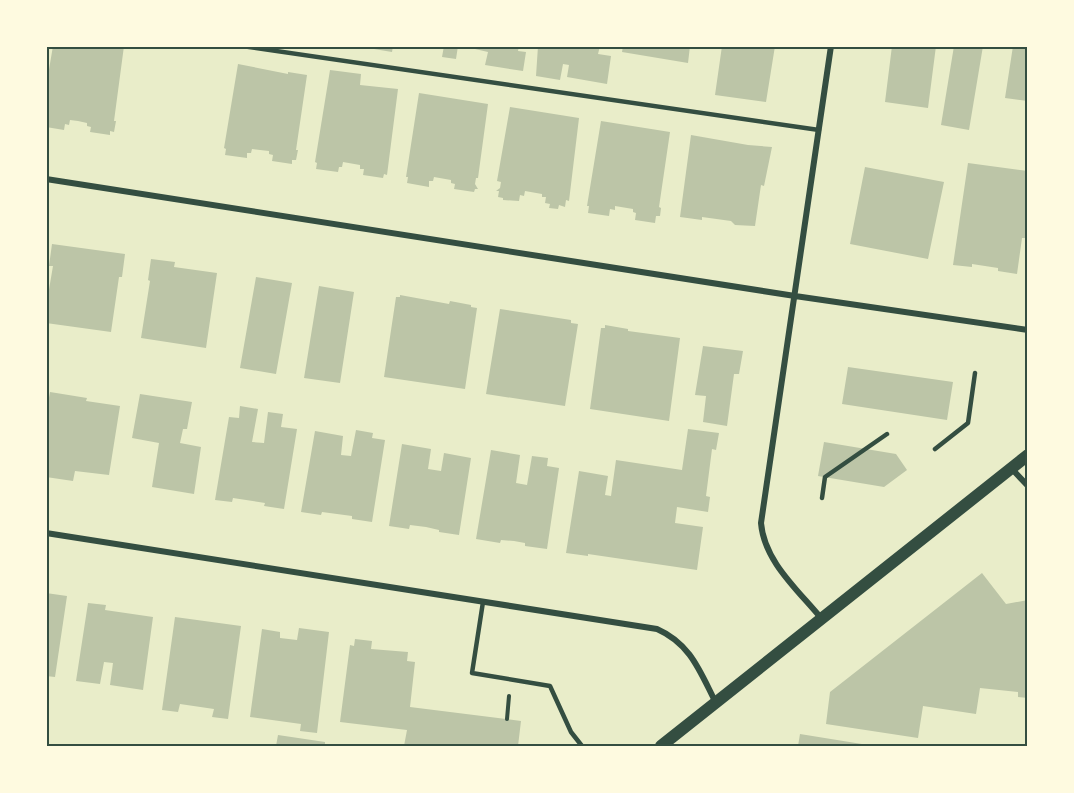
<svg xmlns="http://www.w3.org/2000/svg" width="1074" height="793" font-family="'DejaVu Sans',sans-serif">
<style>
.building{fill:#bcc5a7}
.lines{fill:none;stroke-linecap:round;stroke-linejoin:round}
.path{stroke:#344e41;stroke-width:4}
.service{stroke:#344e41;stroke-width:4.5}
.minor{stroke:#344e41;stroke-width:6}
.secondary{stroke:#344e41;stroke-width:12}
.neatline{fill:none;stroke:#344e41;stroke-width:2}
</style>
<rect width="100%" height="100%" fill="#e9edc9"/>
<path class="building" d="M53 46H124L114 121H116L114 132 110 131V135L90 132 91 127 87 126V123L78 121 70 120 69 125 65 124 64 130 46 127V87Z
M375 46H393L392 52 374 49Z
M444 46H458L456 59 442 57Z
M462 46H519L518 51 526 52 523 71 485 65 488 52Z
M538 46H600L598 54 611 56 607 84 567 77 569 65 563 64 560 80 536 76Z
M623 46H690L688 63 622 52Z
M722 46H775L766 102 715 95Z
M892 46H936L928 108 885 102Z
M954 46H983L969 130 941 125Z
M1013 46 1028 48V101L1005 98Z
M238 64 288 74V72L307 75 296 150H298L296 160H292V164L272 161 273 155 269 154V151L260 150 252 149 251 153H247V158L225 155 226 149 224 148Z
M330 70 361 74 360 85 398 89 387 175 384 174 383 178 363 175 364 169H360V165L343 162 342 167H339L338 172 316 169 317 163 315 162Z
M419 93 488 104 478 178H476L475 184 478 189H475L474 192 454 189 455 184 451 183V180L434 177 433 181H429V187L407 183 408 177H406Z
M510 107 579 118 569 201 566 200 565 207 559 205 558 209 549 208 550 204 545 203 546 197H542V194L525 191 524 196 520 195 519 201 503 200V198L498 197 499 191H496L500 188 501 182 497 181Z
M601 121 670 132 659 207 661 208 660 216H656L655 223 635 220 636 213 633 212V209L615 206V210L610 209 609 216 588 213 589 206H587Z
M691 135 748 145 772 147 764 186 761 185 755 226 735 225 731 221 702 217V220L680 217Z
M968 163 1028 171V238H1022L1017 274 998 271V268L972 264V267L953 265Z
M865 167 944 182 928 259 850 244Z
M52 244 125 254 122 277H119L111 332 46 323V307L53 266H49Z
M151 259 175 262 174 267 217 273 206 348 141 338 150 281 148 280Z
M256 277 292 283 276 374 240 368Z
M319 286 354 292 340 383 304 378Z
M400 295 449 304 450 301 471 305V307L477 308 465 389 384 377 396 297H400Z
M500 309 571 320V323L578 324 565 406 486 394Z
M605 325 628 329V331L680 338 669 421 590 409 601 328H605Z
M703 346 743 351 739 374H734L727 426 703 422 706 396 695 395Z
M848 367 953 382 947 420 842 404Z
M50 392 87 398 86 401 120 406 109 475 75 471 73 481 46 477V415Z
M140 394 192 402 187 429H183L180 443 201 447 194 494 152 487 159 443 132 438Z
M240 406 258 409 252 442 264 443 268 412 283 414 281 427 297 429 284 509 264 506 265 503 233 498 232 502 215 500 229 417 239 418Z
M688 429 719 433 716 450 712 449 706 496 710 497 708 512 677 507 675 523 703 527 697 570 588 554V556L566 553 579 471 608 476 605 495 611 496 616 460 682 470Z
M356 430 373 433 372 438 385 440 372 522 352 519V516L322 512 321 515 301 512 315 431 343 436 341 455 351 456Z
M824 442 896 454 907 470 884 487 818 476Z
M402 444 431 449 428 469 441 471 444 453 471 458 459 535 439 532V530L426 527 410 525 409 529 389 526Z
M491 450 520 455 516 483 527 485 532 456 548 458 547 466 559 468 547 549 525 546V543L514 541 501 540 500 543 476 539Z
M982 573 1006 604 1028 600V698L1018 697V692L980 688 976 714 923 706 918 738 826 724 830 692Z
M46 593 67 596 55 677 46 676Z
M88 603 106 605 105 610 153 617 143 690 110 685 113 663 104 662 100 684 76 681Z
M175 617 241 626 228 719 212 717 214 709 180 704 178 712 162 710Z
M299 628 329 632 317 733 300 731 301 724 250 717 262 629 280 632V638L297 640Z
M355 639 372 641 371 649 408 652 407 661 415 662 410 707 521 721 518 746H404L407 730 340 722 350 645 354 646Z
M800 734 868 745V746H798Z
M278 735 325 742V746H276Z"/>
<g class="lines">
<path class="path" d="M507 719 509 696"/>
<path class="service" d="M242 46 819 130
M935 449 968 423 975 373
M822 498 825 477 887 434
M483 602 472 673 550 686 571 732 582 746"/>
<path class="minor" d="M46 179 795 296 1028 330
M1011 468 1028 486
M46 533 657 629C691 644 700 672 716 703
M821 618C798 590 764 561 761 523L831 46"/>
<path class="secondary" d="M661 746 1028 455"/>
</g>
<rect width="1074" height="793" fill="none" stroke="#fefae0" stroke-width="96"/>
<rect x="48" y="48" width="978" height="697" class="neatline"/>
</svg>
